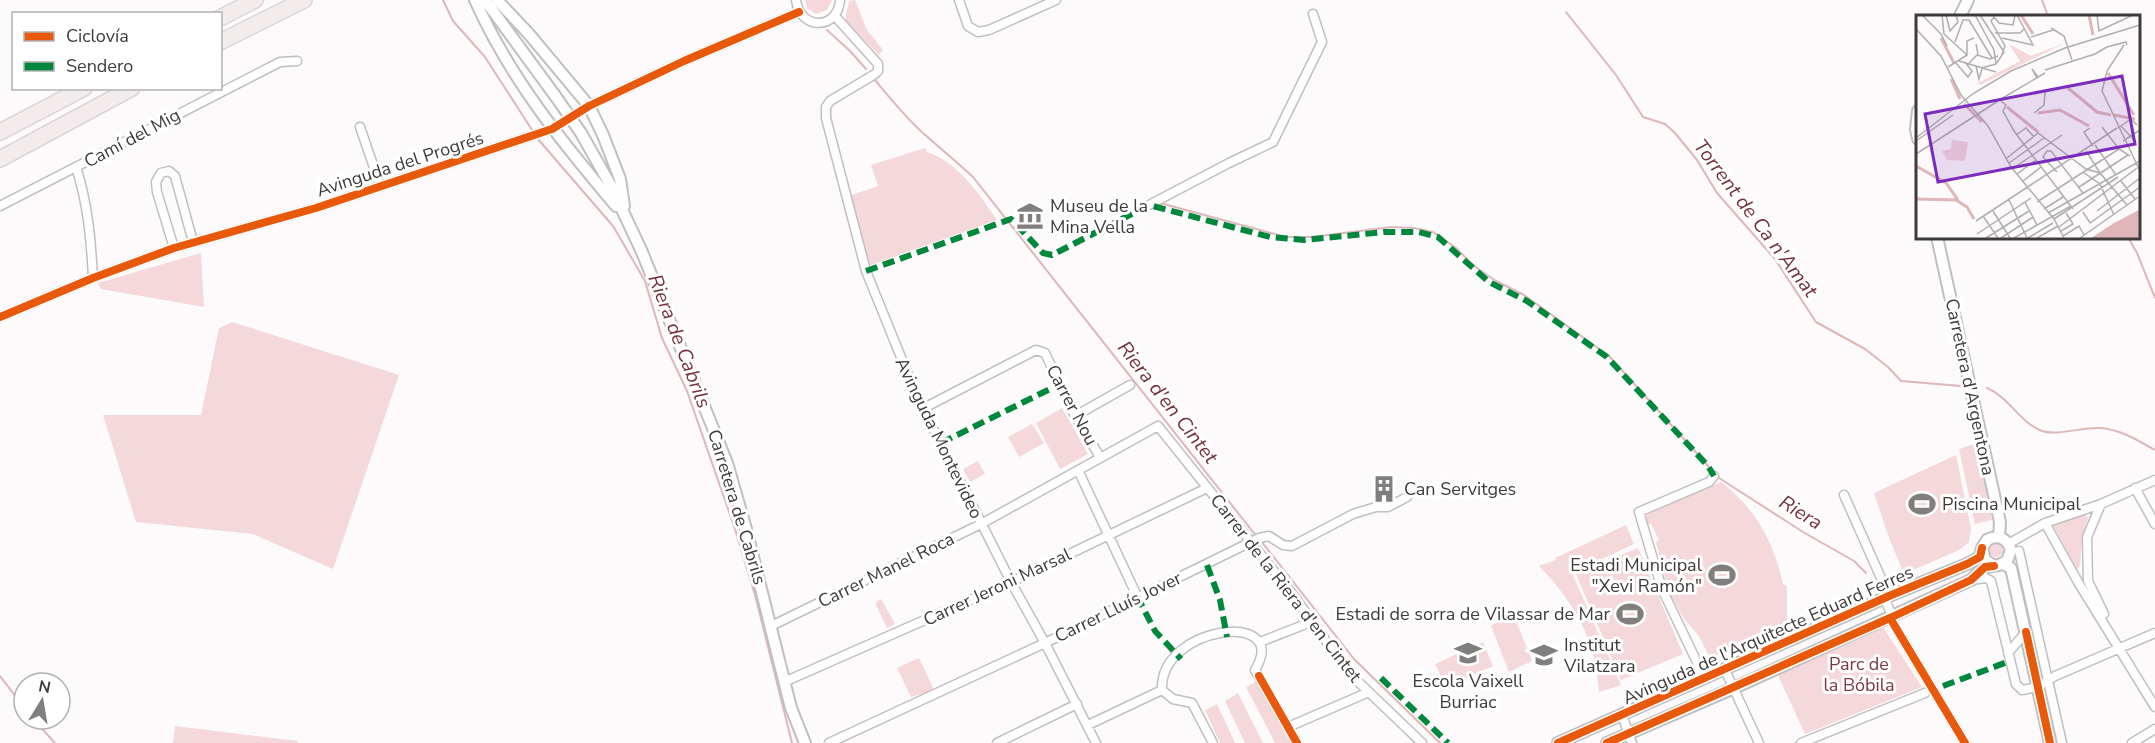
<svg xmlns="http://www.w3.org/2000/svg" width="2155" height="743" font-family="'Nunito Sans',sans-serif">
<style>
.green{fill:#f4d8da}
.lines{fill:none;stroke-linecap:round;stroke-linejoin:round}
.stream{stroke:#dfb7ba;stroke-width:2}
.minor-casing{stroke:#c1bfbf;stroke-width:11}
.tertiary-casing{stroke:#c1bfbf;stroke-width:14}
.motorway-casing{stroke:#d8d6d6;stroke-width:18}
.minor{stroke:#fffefe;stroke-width:8}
.tertiary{stroke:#fffefe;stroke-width:10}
.motorway{stroke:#f4ecec;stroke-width:15}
.tertiary-bridge-casing{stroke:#c1bfbf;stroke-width:14;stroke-linecap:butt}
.tertiary-bridge{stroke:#fffefe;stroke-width:10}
.quiet{stroke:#00873e;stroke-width:6;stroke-dasharray:12 6;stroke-linecap:butt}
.cycleway-casing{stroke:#fff;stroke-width:11}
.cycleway{stroke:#e8590c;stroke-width:8}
.labels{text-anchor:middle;stroke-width:6;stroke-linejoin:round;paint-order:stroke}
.street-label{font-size:18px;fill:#3f3b3b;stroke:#fff}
.poi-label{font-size:18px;fill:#3f3b3b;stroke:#fff;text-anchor:start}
.park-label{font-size:18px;fill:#7e3841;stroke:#fff}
.water-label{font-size:20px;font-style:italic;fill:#76303a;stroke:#fff}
.inset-river{fill:none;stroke:#dfb7ba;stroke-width:3}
.inset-road{fill:none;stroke:#b0aeae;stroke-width:1.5}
.view{fill:#7b2cbf;fill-opacity:0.15;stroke:#7b2cbf;stroke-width:3}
.inset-edge{fill:none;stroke:#3f3b3b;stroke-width:3}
</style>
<rect width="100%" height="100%" fill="#fcfafa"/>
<path class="green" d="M805 0H832L827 10 816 14 807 8Z
M855 0 867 30 883 50 879 55 846 21V15L849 1Z
M925 148 927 152C957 161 980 195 997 220L868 266 849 196 878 186 871 165Z
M201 253 204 307 101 289 98 283Z
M232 322 399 375 333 569 253 534 136 522 103 415H201L219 328Z
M1062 408 1088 454 1060 469 1036 423Z
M1032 424 1044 443 1019 457 1008 437Z
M1977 443 1992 520 1975 524 1959 449Z
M1956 455 1971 529 1969 542 1959 550 1904 574 1889 538 1874 493Z
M978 461 985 474 970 482 963 469Z
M1721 482C1757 510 1773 541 1783 584L1787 586V625L1710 658 1699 636 1684 619 1668 590 1656 542 1659 540 1651 524H1648L1644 516Z
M2083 512 2088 518 2082 536 2080 566 2077 569 2053 525Z
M1626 525 1634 544 1572 573 1621 685 1599 692C1596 640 1575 603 1539 566L1556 560 1555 558Z
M1989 550a7 7 0 1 1 14 0a7 7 0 1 1-14 0Z
M1638 548 1683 654 1621 680 1576 574Z
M881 599 895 624 887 628 876 605V602Z
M1513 613 1532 661 1509 672 1491 626Z
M1883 627 1922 687 1805 734 1777 673Z
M1483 642 1493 666 1446 687 1435 664Z
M919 658 934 690 911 697 897 668Z
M1257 681 1292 743H1275L1246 687Z
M1238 693 1263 743H1245L1225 701Z
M1217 704 1235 743H1220L1205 710Z
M175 726 298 741V743H173Z"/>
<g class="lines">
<path class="stream" d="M443 0 453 21 485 57 534 133
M2042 0 2048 16
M1566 12 1616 75 1643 117 1665 124 1675 133 1697 160 1717 193 1775 259 1816 322 1865 349 1888 367 1901 381 1961 386
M827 30 850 51 866 69
M875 80C890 98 905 117 923 133 940 148 957 162 973 177L1257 537
M537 138 613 226 645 281 662 338 687 391 735 529 755 595 792 743
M1160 203 1286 237H1312L1391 227 1414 228 1433 232 1456 248 1474 266 1496 281 1524 295 1609 356 1719 478 1803 532 1854 561 1866 573
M2128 237 2137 253 2155 298
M1987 388C2009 397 2020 423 2042 431 2057 436 2083 427 2099 428 2120 429 2137 440 2155 450
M1261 541 1354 659 1440 743
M0 676 24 707
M33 719 55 743"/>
<defs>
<path id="minor" d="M796 0C800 31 838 30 840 0
M959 0 968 26 978 32 989 30 1056 0
M835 16 878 64V71L875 74 830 101 826 107V118L866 271 922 409 941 443 1011 582 1045 643 1096 743
M360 127 380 185
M76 167C88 204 91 240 93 278
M1149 205 1229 163 1273 142 1322 42 1313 14
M0 206 280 62 297 61
M174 248 157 192 156 182 161 173 169 171 175 176 193 242
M0 317 93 278 174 248 316 208 552 129 589 106 684 61 799 12
M922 409 1036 350 1045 353 1075 416 1100 457
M1075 416 1130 385
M1078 470 1137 596
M2135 488 2155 524
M1844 495 1889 596 1886 602 1891 613 1890 618 1965 743
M2101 504 2087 537 2088 581 2104 614
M2045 523 2078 582 2155 707
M2008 544 2045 523 2101 504 2155 480
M2019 551 2062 743
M1971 580 1986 578 1991 581 2016 684 2022 690 2038 687 2055 676 2155 633
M771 626 981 524 1158 426 1294 596 1348 672 1422 743
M1260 642 1311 622
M2008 653 2026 632
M1725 670 1759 743
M1705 679 1662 589 1639 512 1709 482 1714 476
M784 682 1011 582 1207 488
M1622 715 1632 743
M1088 725 1162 690
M1288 727 1369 692
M829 743 1045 643 1259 538 1269 536 1283 545 1292 546 1353 514 1376 507H1388L1407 497
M997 743 1077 704
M1213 743 1192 703 1173 699 1162 690C1159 625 1292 609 1255 670L1297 743
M1801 743 1925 693
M2132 743 2155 729"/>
<path id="tertiary" d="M475 0C510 78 561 141 616 206
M485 0 556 97
M497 0 529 34 589 106 603 135 620 179 624 206
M1960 16 1968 0
M1918 111 1916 129 1918 139
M581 133 611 186 642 252 727 463 746 529 791 708 805 743
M1937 237 2000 522 1999 537
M2003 564 2011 568 2050 743
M1558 743 1889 596 1967 564 1980 557 1982 548
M1607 743 1734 688 1971 580 1985 567 1999 565 2007 561 2011 550C2007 538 1998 534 1987 540L1982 548 1985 560 1994 566"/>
<path id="motorway" d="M220 18 255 0
M220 42 304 0
M0 132 84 88
M0 159 132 88"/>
</defs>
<use href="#minor" class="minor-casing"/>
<use href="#tertiary" class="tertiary-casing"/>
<use href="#motorway" class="motorway-casing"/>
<use href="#minor" class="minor"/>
<use href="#tertiary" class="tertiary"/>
<use href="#motorway" class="motorway"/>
<defs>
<path id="tertiary-bridge" d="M556 97 581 133"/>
</defs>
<use href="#tertiary-bridge" class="tertiary-bridge-casing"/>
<use href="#tertiary-bridge" class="tertiary-bridge"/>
<path class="quiet" d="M866 271 1011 219 1043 253 1052 255 1149 205 1270 237 1304 240 1384 232H1419L1438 237 1489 282 1527 301 1607 357 1708 466 1714 476
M941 443 1060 384
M1207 565 1220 600 1227 637
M1137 596 1155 631 1181 659
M1381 678 1448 743
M1943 686 2010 661"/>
<defs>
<path id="cycleway" d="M0 317 93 278 174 248 316 208 552 129 589 106 684 61 799 12
M1890 618 1965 743
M2026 632 2050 743
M1259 676 1297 743
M1558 743 1889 596 1967 564 1980 557 1982 548
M1607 743 1890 618 1971 580 1985 567 1994 566"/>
</defs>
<use href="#cycleway" class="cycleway-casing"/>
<use href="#cycleway" class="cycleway"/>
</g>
<defs>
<symbol id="museum-bare" viewBox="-9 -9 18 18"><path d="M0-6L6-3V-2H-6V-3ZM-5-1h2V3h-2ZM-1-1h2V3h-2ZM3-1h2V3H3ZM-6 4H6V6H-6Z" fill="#817e7e" stroke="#fff" stroke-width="2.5" paint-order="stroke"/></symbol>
<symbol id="building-bare" viewBox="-9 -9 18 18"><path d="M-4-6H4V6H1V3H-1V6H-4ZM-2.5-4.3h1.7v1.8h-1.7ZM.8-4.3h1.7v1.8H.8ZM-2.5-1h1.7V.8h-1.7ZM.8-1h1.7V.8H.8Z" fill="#817e7e" stroke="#fff" stroke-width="2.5" paint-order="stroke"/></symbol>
<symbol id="stadium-bare" viewBox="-9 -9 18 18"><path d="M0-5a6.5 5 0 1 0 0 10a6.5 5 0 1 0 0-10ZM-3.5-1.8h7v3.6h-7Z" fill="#817e7e" stroke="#fff" stroke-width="2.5" paint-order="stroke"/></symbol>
<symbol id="school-bare" viewBox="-9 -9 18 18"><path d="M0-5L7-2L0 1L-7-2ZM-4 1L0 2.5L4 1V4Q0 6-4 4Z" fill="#817e7e" stroke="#fff" stroke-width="2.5" paint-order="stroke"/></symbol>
</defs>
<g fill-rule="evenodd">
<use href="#museum-bare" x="1011" y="197" width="38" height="38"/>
<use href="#building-bare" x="1365" y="470" width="38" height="38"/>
<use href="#stadium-bare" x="1903" y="485" width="38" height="38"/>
<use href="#stadium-bare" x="1703" y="556" width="38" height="38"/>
<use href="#stadium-bare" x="1611" y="595" width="38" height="38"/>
<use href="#school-bare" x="1449" y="634" width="38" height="38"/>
<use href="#school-bare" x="1525" y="636" width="38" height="38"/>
</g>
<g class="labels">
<g class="street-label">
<text transform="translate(132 138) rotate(-28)" y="6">Camí del Mig</text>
<text transform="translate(400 164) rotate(-18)" y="6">Avinguda del Progrés</text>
<text transform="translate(1970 387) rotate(78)" y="6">Carretera d'Argentona</text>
<text transform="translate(1072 405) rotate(62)" y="6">Carrer Nou</text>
<text transform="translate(939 438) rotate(64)" y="6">Avinguda Montevideo</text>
<text transform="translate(737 507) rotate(73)" y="6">Carretera de Cabrils</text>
<text transform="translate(886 570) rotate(-26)" y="6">Carrer Manel Roca</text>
<text transform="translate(997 587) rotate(-25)" y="6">Carrer Jeroni Marsal</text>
<text transform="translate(1286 588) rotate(52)" y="6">Carrer de la Riera d'en Cintet</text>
<text transform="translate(1118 607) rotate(-26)" y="6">Carrer Lluís Jover</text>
<text transform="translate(1768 635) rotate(-24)" y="6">Avinguda de l'Arquitecte Eduard Ferres</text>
</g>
<g class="poi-label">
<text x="1050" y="212">Museu de la<tspan x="1050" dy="21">Mina Vella</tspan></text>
<text x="1404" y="495">Can Servitges</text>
<text x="1942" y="510">Piscina Municipal</text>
<text x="1702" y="571" text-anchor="end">Estadi Municipal<tspan x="1702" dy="21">"Xevi Ramón"</tspan></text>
<text x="1610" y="620" text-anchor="end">Estadi de sorra de Vilassar de Mar</text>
<text x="1564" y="651">Institut<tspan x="1564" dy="21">Vilatzara</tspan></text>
<text x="1468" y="687" text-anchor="middle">Escola Vaixell<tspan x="1468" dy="21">Burriac</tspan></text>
</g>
<g class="park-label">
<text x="1859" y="670">Parc de<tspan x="1859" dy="21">la Bóbila</tspan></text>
</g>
<g class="water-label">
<text transform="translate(1756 218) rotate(53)" y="7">Torrent de Ca n'Amat</text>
<text transform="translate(680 341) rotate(69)" y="7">Riera de Cabrils</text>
<text transform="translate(1168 402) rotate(52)" y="7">Riera d'en Cintet</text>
<text transform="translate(1801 512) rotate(32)" y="7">Riera</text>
</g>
</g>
<g transform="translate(1916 15)">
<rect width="224" height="224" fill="#fcfafa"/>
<path d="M149 28 64 70 62 68 104 46 93 29 115 41ZM36 125 52 127 49 146 31 145 26 136 35 134Z" fill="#f4d8da"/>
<path d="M223 195V223H175L198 208Z" fill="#dfb7ba"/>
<path class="inset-river" d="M105 0 117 19M173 0 177 20M25 23 38 48M192 58 218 100M35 64 44 84M152 73 181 97 195 100M48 89 66 107M91 92 122 117M122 98 144 95 173 111M198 100 219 104M0 151 30 168 42 185M0 184 40 185 51 192 58 204"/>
<path class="inset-road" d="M6 0 25 19 31 31M26 0 28 19 51 40M30 0 34 16 42 7 40 0M59 0 78 35 80 49M64 0 88 37 80 49 65 53M181 0 183 16 217 0M135 13 148 21 156 45M0 14 25 41 45 80 72 111 95 152 138 204 148 223M79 18H104L108 14M115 22 137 15M86 23 117 30 101 0M39 27 47 5H53L76 43M208 30 191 56 186 76 224 156M61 40 74 44 82 41M85 42 89 31 75 6 78 2 83 8 97 10 99 0M43 46 80 57M39 47 52 62 56 56 49 47M53 48 62 39 60 29M60 51 63 64 66 54M32 52 51 40V26L58 23M129 55 179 39 191 32 210 27 211 30M121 63 116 54 122 62M85 84 129 58M85 86 90 90 87 96 98 116 157 194M118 98 128 90 129 77M205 111 220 127M186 112 203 134 214 141M174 113 168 117 177 131M202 113 215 104 221 110M100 120 110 113 118 122M0 123 58 78 95 56 149 33 224 10M0 126 37 100M207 126 224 115M179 130 200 160M170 136 184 158M0 139 82 86M91 143 122 118 170 154 184 158 211 190M93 148 128 123M96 154 146 120M141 157 127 142 131 136H135L167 178M167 157 184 169 198 200M101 159 120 145M107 166 125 152M205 166 219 184M163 172 212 140M93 185 111 223M109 187 121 210M121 187 203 134M128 194 147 182M77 196 94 223M181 196 224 163M167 197 174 208 224 172M132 198 224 146M67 201 82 223M138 204 202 162M60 206 201 113M143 212 221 153M145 216 157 209 150 198M61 219 115 183M147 221 163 211 168 220M70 223 113 196M85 223 117 202M98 223 155 191M112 223 137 208M121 223 142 211M164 223 224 181"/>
<path class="view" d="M206 61 219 129 22 167 9 99Z"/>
<rect width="224" height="224" class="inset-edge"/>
</g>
<rect x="12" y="12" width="210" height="78" fill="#ffffff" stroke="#b2b1b1" stroke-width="1.5"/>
<rect x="24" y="32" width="30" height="9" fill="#e8590c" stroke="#b2b1b1" stroke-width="1.5"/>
<text x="66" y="42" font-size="18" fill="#3f3b3b">Ciclovía</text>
<rect x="24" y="62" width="30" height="9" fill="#00873e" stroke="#b2b1b1" stroke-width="1.5"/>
<text x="66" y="72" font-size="18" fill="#3f3b3b">Sendero</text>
<g transform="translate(42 701) rotate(11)"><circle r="28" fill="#ffffff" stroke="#b2b1b1" stroke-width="1.5"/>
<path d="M0-4.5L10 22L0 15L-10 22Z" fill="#817e7e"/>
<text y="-9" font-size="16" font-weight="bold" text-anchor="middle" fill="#3f3b3b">N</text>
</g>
</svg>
